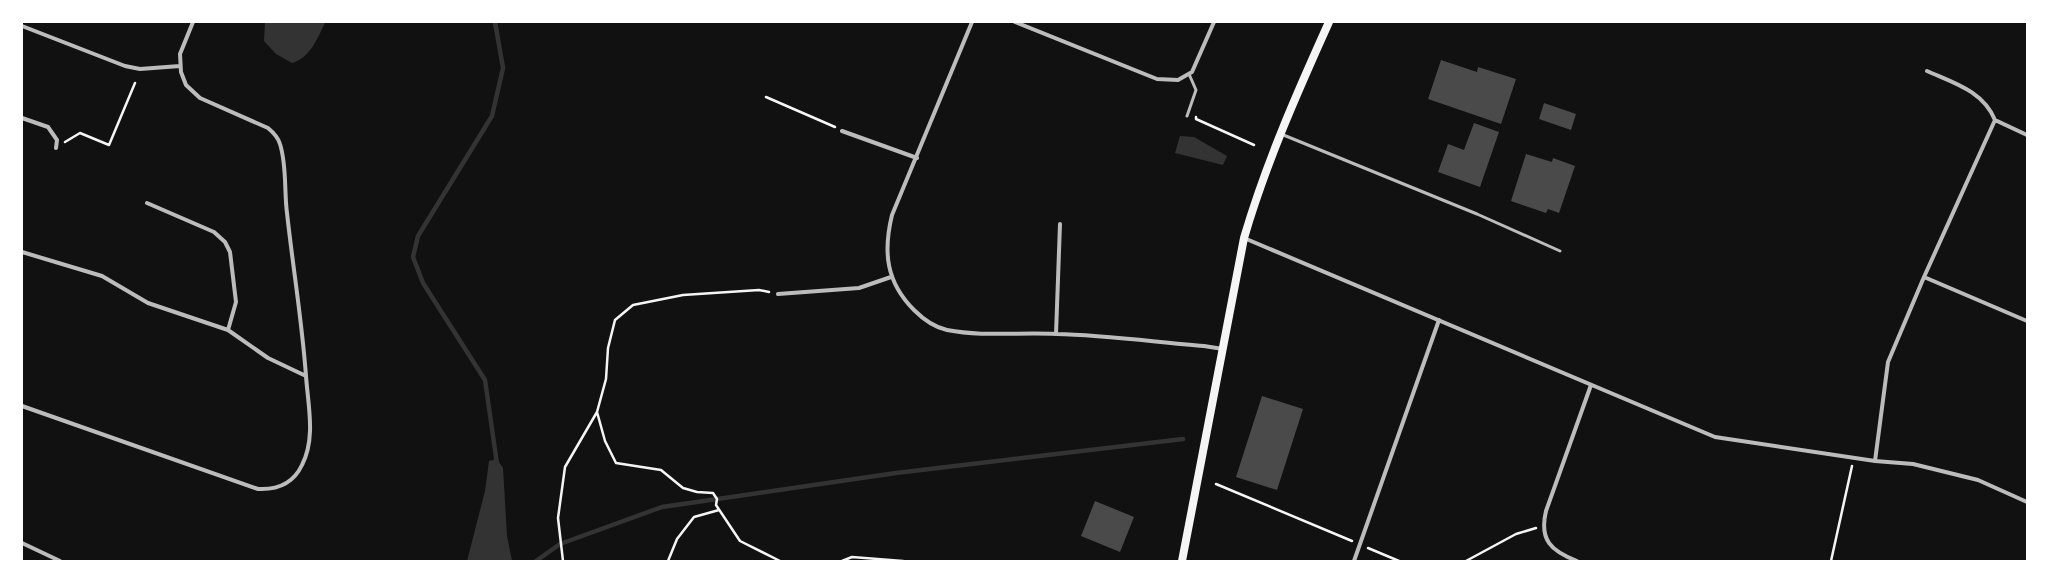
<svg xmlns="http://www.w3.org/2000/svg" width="2049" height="583" viewBox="0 0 2049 583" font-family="Ubuntu,sans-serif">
<rect width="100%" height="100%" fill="#111"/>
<path fill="#333" d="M265 22H325V23C317 39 310 58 292 63L276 54 264 41Z
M1180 136 1194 137 1227 156 1223 165 1175 153Z
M497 459 503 468 507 536 512 561H467L485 491 489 461Z"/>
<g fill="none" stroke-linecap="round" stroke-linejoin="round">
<path stroke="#333" stroke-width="4.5" d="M495 22 503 68 492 116 418 236 413 257 423 283 485 380 497 464
M536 561 560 544 662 507 896 473 1183 439"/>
</g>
<path fill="#4a4a4a" d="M1441 60 1477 72 1478 67 1516 79 1501 124 1428 99Z
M1544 103 1576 114 1571 130 1539 119Z
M1474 123 1499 132 1480 187 1438 172 1448 144 1464 150Z
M1526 154 1552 162 1553 158 1575 166 1559 213 1548 209 1546 213 1511 201Z
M1262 396 1303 409 1277 490 1236 477Z
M1095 501 1134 517 1120 552 1081 536Z"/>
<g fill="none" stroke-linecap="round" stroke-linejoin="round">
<path stroke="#f5f5f5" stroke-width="2.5" d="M766 97 835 127
M1196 117V119L1254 145
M65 142 80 133 109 145 135 83
M769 292 759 290 683 295 633 305 615 320 608 348 606 379 597 412 605 441 616 463 661 470 683 488 697 492 713 493 717 499 716 505 740 541 780 561
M1216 484 1352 541
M1368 548 1399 561
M563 561 558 518 565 467 597 412
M668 561 677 539 694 517 719 510
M842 561 852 557 903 561
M1466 561 1516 534 1536 528
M1831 561 1852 466"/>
<path stroke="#bcbcbc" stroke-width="3" d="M1187 116 1196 90 1189 74
M1281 134 1477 214 1560 251"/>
<path stroke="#bcbcbc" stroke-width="4" d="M972 22 892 215C883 252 886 282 914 310 923 319 933 327 947 330 983 337 1019 332 1056 334 1105 335 1155 342 1204 346L1223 349
M1015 22 1157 79 1178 80 1192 72 1214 22
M22 26 125 66 140 69 180 66
M1927 71C1954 83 1983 91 1995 120L2027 135
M22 118 48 127 57 140 56 148
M842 131 917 158
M147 203 214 232 225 242 230 252 236 302 228 330
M1244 238 1715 437 1875 461 1913 464 1978 480 2027 502
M22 252 102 276 148 303 228 330 268 358 306 376
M1924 277 2027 321
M778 294 859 288 891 277
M1056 334 1060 224
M22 406 258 489C277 490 293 484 302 465 316 438 308 405 306 376 302 321 293 268 287 213 284 191 287 166 280 144 278 137 274 133 268 128L200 98 186 85 181 72 180 54 193 22
M1875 461 1888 362 1924 277 1995 120
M22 543 60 561
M1354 561 1439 320
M1577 561C1551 551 1539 540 1546 511L1591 385"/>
<path stroke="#f5f5f5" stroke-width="8" d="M1182 561 1244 238C1266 163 1297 93 1329 22"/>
</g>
<rect width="2049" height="583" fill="none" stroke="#ffffff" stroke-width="46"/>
</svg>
